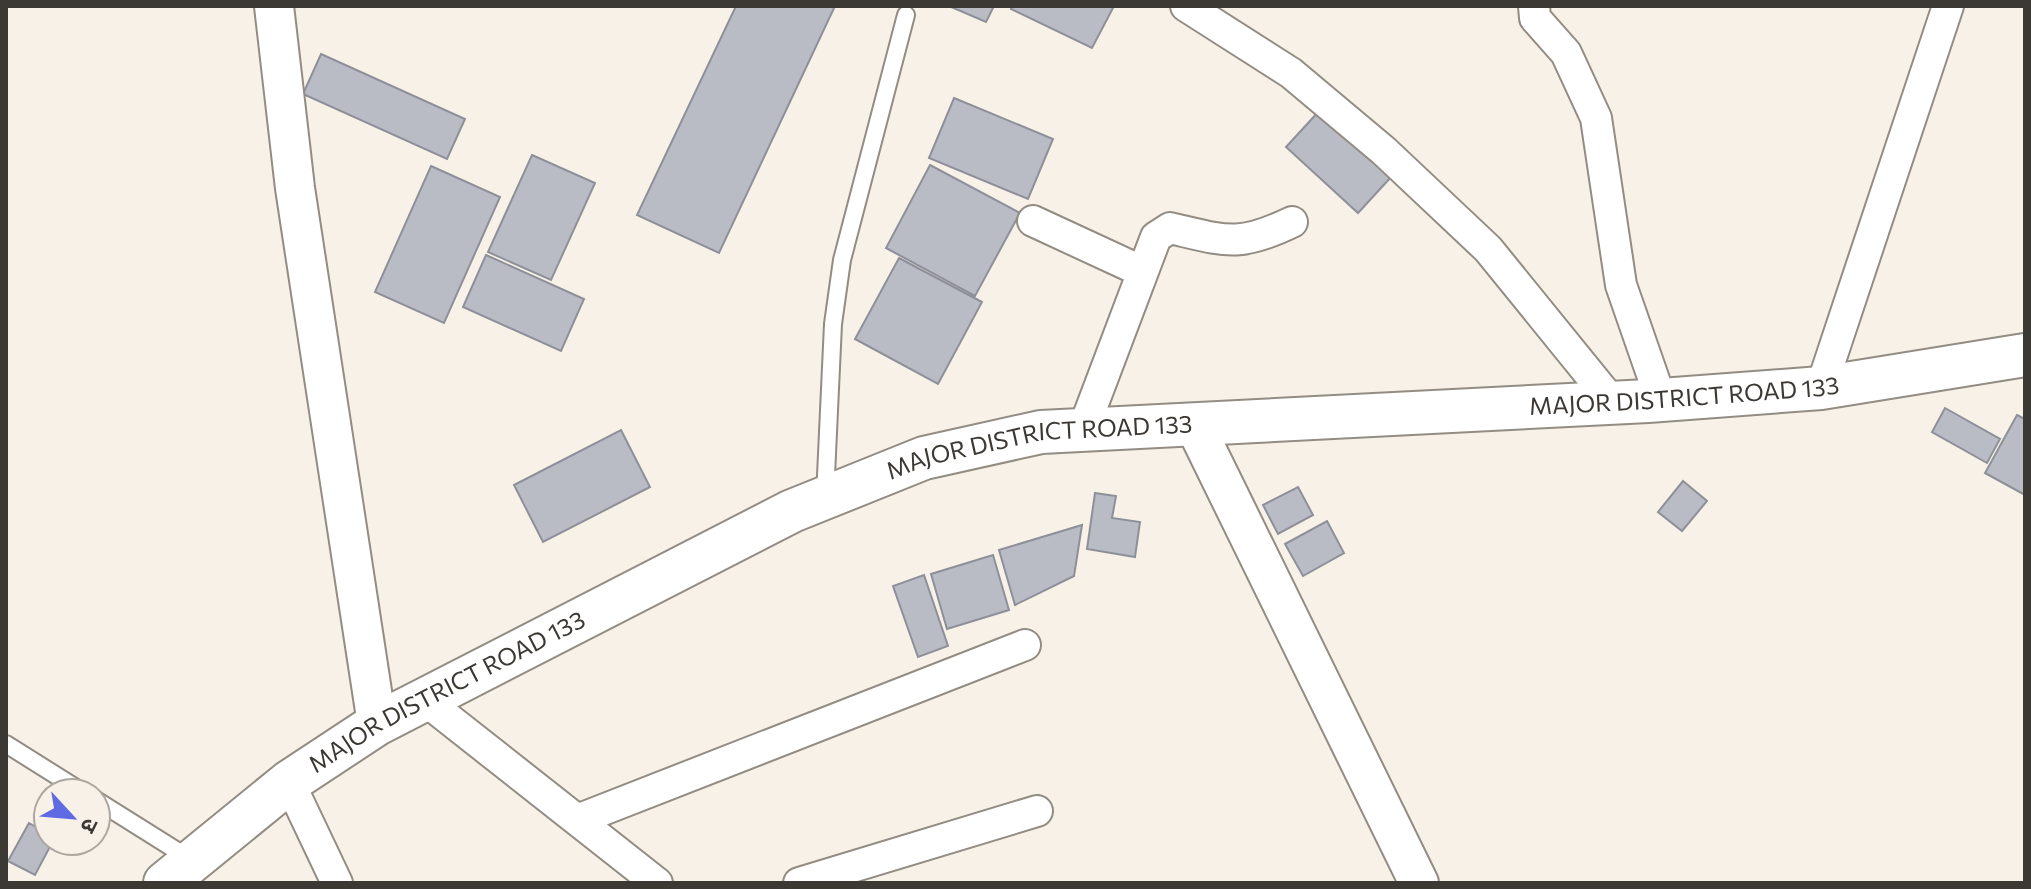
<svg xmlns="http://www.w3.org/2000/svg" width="2031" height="889" viewBox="0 0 2031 889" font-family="Commissioner,'Noto Sans Devanagari',sans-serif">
<rect width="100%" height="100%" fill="#f8f1e8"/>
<path fill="#b9bbc5" stroke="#8e9099" stroke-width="2" d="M736 6H835L719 253 637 215Z
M949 6H994L986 22Z
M1012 6H1114L1092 48 1011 9Z
M321 54 465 119 447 159 303 94Z
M954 98 1053 139 1028 199 929 158Z
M1320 110 1392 176 1358 213 1286 147Z
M532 155 595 183 551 280 488 252Z
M930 165 1020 213 975 296 886 248Z
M431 166 500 197 444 323 375 292Z
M486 255 584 299 561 351 463 307Z
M899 258 982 302 938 384 855 339Z
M1945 408 2000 439 1987 463 1932 432Z
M2017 415 2025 419V495L1985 473Z
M621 430 650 487 543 542 514 485Z
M1683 481 1707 501 1682 531 1658 512Z
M1298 487 1313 515 1278 534 1263 505Z
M1095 493 1116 496 1112 518 1140 522 1135 557 1087 549Z
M1327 521 1344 553 1303 576 1285 544Z
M1082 525 1074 576 1015 605 999 550Z
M993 555 1009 610 947 629 931 574Z
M924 575 948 646 918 657 893 586Z
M29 823 48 834V841H53L35 875 8 861Z"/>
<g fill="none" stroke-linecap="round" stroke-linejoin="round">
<defs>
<path id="service" d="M825 497 833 324 842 260 906 15
M6 744 84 793
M96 800 190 859"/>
<path id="minor" d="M1186 6 1291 73 1384 151 1488 249 1613 403
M1534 6 1535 18 1566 53 1596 118 1621 285 1661 400
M1033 221 1141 271
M1821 388 1948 6
M1083 430 1156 237 1170 228C1226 241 1238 248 1292 222
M426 701 657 883
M289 782 337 883
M577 820 1025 645
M799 883 1037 811"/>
<path id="tertiary" d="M274 6 295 188 377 724
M1194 424 1419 883"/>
<g id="secondary">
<path id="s1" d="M165 883 289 782 377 724 792 511 924 458 1041 432 1648 401 1821 388 2025 355"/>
</g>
</defs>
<use href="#service" stroke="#928c83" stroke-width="20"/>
<use href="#minor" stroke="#928c83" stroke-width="34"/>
<use href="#tertiary" stroke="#928c83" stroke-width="42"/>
<use href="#secondary" stroke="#928c83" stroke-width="46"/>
<use href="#service" stroke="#fff" stroke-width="16"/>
<use href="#minor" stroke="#fff" stroke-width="30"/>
<use href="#tertiary" stroke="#fff" stroke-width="38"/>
<use href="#secondary" stroke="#fff" stroke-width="42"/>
</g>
<g text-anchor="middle" stroke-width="6" stroke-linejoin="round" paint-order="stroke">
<g font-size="24" fill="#3c3935" stroke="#f8f1e8">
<text dy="8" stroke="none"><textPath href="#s1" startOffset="1638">MAJOR DISTRICT ROAD 133</textPath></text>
<text dy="8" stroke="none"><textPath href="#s1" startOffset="990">MAJOR DISTRICT ROAD 133</textPath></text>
<text dy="8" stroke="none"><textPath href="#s1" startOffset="342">MAJOR DISTRICT ROAD 133</textPath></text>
</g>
</g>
<rect width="2031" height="889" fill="none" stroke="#3c3935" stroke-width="16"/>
<g transform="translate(72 817) rotate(116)"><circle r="38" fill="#f8f1e8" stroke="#ada7a0" stroke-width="2"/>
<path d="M0-6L14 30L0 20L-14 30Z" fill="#606ae2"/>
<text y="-12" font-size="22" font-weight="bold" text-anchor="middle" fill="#3c3935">उ</text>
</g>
</svg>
